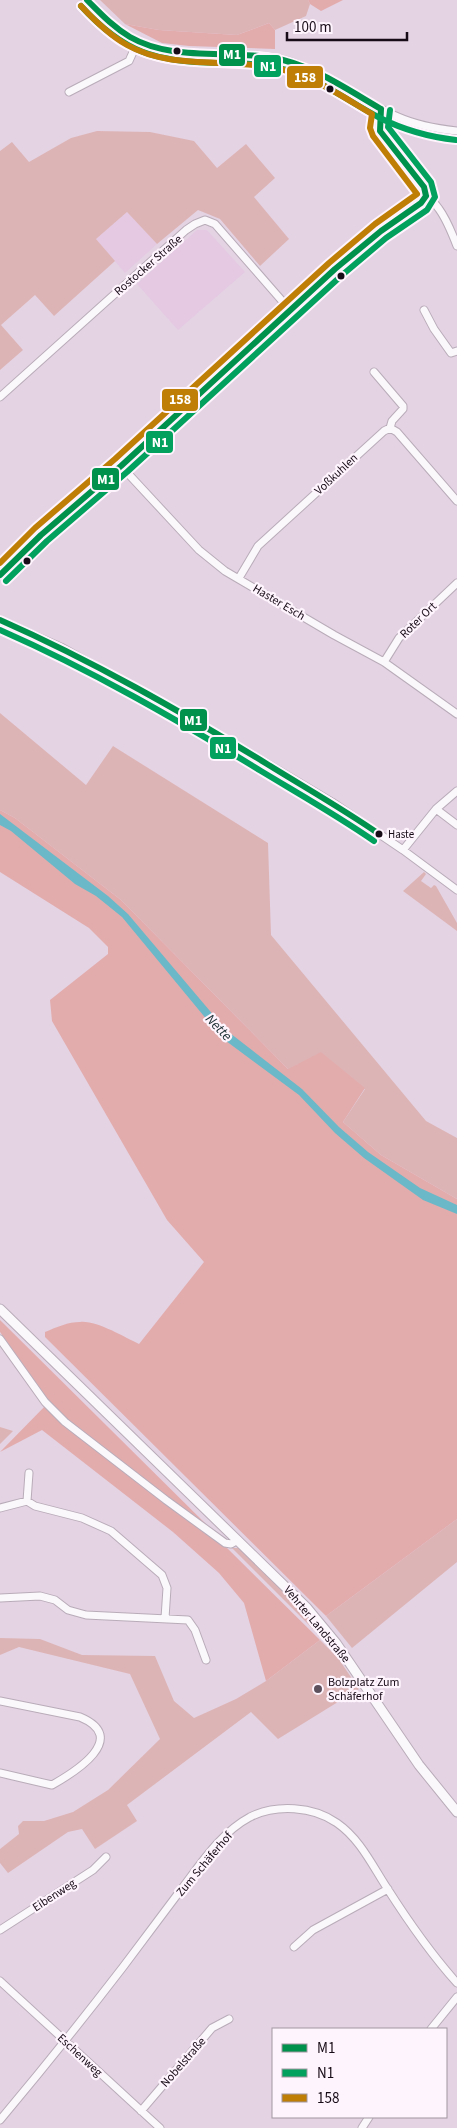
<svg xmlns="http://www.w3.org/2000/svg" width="457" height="2128" viewBox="0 0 457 2128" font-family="'Source Sans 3',sans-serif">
<rect width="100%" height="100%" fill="#e4d3e3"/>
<path fill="#e5c9e3" d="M127 212 157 244 125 273 96 239Z
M197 230H207L245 272 178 330 137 284Z"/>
<path fill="#ddb4b6" d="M100 0H308L310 4 306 16 275 30 269 23 237 35 159 30 125 24Z
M97 131 150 132 194 141 217 168 246 144 275 178 254 197 289 239 260 266 220 219 198 210 157 244 127 212 96 239 115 261 54 316 35 295 1 325 23 350 0 370V151L12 142 29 162 71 138Z
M0 713 86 785 113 746 268 843 271 935 426 1121 457 1138V1199L381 1155 343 1122 365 1089 288 1069 121 900 15 818 0 810Z
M424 872 426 874 421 881 431 888 434 885 436 886 457 923V931L403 891Z
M0 1427 13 1431 0 1444Z
M457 1519V1562L352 1648 326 1616Z
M232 1548H240L303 1611 329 1640 317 1633Z
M0 1638 40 1639 82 1655 155 1656 174 1701 194 1718 236 1699 266 1681 320 1640 338 1658 359 1689 278 1739 251 1712 127 1805 137 1821 95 1849 82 1829 68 1832 8 1873 0 1863V1849L19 1834 18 1826 23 1821H44L73 1812 108 1790 160 1739 130 1674 19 1647 0 1655Z"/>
<path fill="#e2acad" d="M308 0H343L321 11 310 4Z
M269 23 275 30V49L189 46 162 43 125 24 159 30 237 35Z
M0 810 15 818 121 900 288 1069 321 1052 365 1088 343 1122 381 1155 457 1199V1519L326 1616 45 1337V1332C57 1327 68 1322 80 1322 96 1320 124 1337 139 1344L204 1262 167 1220 52 1021 50 1000 108 954V947L89 928 0 872Z
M0 1320 214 1532 223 1544 320 1640 266 1681 244 1603 219 1573 173 1532 42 1430 0 1452 49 1402 0 1332Z"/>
<path fill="#6bb8c8" d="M0 814 108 896 128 914 226 1030 302 1089 339 1127 368 1152 420 1188 457 1205V1214L423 1200 364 1158 335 1133 299 1095 222 1038 122 917 96 896 75 884 11 831 0 825Z"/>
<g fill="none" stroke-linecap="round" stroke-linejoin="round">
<defs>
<path id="minor" d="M87 0C103 18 121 35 144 44 192 63 248 45 297 64 333 77 363 102 398 117 416 125 438 129 457 131
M69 92 129 61 138 41
M381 109 379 127 380 131 424 187C426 197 433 200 439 209 447 220 452 233 457 246
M424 310 434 329 451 353 457 351
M0 397 186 230 195 224 205 220 215 224 290 310
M390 428 397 432 457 501
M121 466 199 550 225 571 334 635 384 662 457 714
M0 575 41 535 121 466 335 269 381 231 421 203 426 196
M239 578 258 546 384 431 390 428 392 421 403 409V406L374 372
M0 620 61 647 226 739 332 802 403 850 457 890
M384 662 399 638 457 583
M436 809 457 825
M403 850 436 809 457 791
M0 1339 45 1402 65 1422 166 1500 225 1543 231 1544 238 1540
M27 1501 29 1473
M0 1508 27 1501 35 1506 82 1518 111 1531 162 1575 167 1588 165 1618
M0 1598 40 1596 55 1600 68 1610 86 1615 188 1620 195 1630 206 1660
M0 1701 80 1717C130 1738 75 1772 52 1785L0 1773
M0 1930 93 1870 106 1857
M294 1947 313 1930 388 1889
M0 1981 160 2128
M431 2029 457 1997
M141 2111 212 2028 229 2019
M0 2120C42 2070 83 2019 123 1967 142 1942 161 1916 180 1891 200 1865 220 1833 250 1817 276 1804 313 1806 337 1823 360 1839 372 1865 387 1888 408 1921 431 1954 457 1983
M362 2128 369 2117"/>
<path id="secondary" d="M0 1309 307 1608 336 1643 419 1765 457 1812"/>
</defs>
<use href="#minor" stroke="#b9acb9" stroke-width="9"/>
<use href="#secondary" stroke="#b9acb9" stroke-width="11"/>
<use href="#minor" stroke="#fbf8fb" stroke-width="7"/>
<use href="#secondary" stroke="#fbf8fb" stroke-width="9"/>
<defs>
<path id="bus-1" d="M87 0C101 14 113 27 130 37 175 63 234 48 283 60 318 69 350 91 381 109
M381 109 380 131 424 187 426 196
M0 575 41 535 121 466 335 269 381 231 421 203 426 196
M0 620C93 661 180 711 267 764 304 787 343 809 379 834"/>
<path id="bus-2" d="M81 6C124 53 156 62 218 63 244 63 269 64 293 72 324 82 351 103 380 118 404 130 429 137 456 140
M6 581 47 541 127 472 341 276 386 238 427 210 435 197 431 182 388 127 390 110
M0 630C91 670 176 719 261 771 299 794 338 816 374 841"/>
<path id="bus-3" d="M0 563 35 528 115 459 329 263 375 224 417 194 373 136 370 128 372 114C343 97 313 76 280 69 230 57 173 71 127 45 109 35 95 21 81 6"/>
</defs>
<use href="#bus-1" stroke="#fef4fd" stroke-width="10"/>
<use href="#bus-2" stroke="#fef4fd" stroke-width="10"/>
<use href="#bus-3" stroke="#fef4fd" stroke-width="10"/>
<use href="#bus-1" stroke="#00924d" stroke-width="6"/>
<use href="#bus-2" stroke="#03a15e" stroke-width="6"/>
<use href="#bus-3" stroke="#bf7f06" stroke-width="6"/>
</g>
<g fill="#160b16" stroke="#fef4fd" stroke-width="2">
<circle cx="177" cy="51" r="4.5"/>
<circle cx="330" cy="89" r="4.5"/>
<circle cx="341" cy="276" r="4.5"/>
<circle cx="27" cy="561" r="4.5"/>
<circle cx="379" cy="834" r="4.5"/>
</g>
<circle fill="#5e515e" stroke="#fef4fd" stroke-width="2" cx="318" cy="1689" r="5"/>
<g text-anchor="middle" stroke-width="4.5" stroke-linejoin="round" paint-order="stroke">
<g font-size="11" fill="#160b16" stroke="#fef4fd" text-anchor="start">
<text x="388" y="838">Haste</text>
</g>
<g font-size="12" fill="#160b16" stroke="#fef4fd">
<text transform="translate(148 265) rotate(-41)" y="4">Rostocker Straße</text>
<text transform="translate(336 474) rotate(-43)" y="4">Voßkuhlen</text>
<text transform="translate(279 602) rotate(31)" y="4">Haster Esch</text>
<text transform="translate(418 620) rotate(-44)" y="4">Roter Ort</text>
<text transform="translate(317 1624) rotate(50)" y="4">Vehrter Landstraße</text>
<text transform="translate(204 1864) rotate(-50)" y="4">Zum Schäferhof</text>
<text transform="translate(54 1895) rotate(-33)" y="4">Eibenweg</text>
<text transform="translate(80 2055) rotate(43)" y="4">Eschenweg</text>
<text transform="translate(183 2062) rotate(-49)" y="4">Nobelstraße</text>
</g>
<g font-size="12" fill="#160b16" stroke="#fef4fd" text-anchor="start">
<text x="328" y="1686">Bolzplatz Zum<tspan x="328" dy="14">Schäferhof</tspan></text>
</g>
<g font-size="14" font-style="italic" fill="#1a2e31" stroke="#fef4fd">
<text transform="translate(219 1027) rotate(46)" y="5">Nette</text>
</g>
</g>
<g stroke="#fef4fd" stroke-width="2">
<rect x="218" y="43" width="28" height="24" rx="5" fill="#00924d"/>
<rect x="253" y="54" width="29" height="24" rx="5" fill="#03a15e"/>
<rect x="286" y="65" width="38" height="24" rx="5" fill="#bf7f06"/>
<rect x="161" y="388" width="38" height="24" rx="5" fill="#bf7f06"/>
<rect x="145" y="430" width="29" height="24" rx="5" fill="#03a15e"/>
<rect x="91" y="467" width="29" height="24" rx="5" fill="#00924d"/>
<rect x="179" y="708" width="29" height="24" rx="5" fill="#00924d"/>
<rect x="209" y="736" width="28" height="24" rx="5" fill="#03a15e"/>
</g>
<g font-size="14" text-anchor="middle" font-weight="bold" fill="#fff">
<text x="232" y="59">M1</text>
<text x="268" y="71">N1</text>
<text x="305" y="82">158</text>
<text x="180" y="404">158</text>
<text x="160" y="447">N1</text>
<text x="106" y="484">M1</text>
<text x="193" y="725">M1</text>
<text x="223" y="753">N1</text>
</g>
<rect x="272" y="2028" width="175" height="90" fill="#fef4fd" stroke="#a197a1"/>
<rect x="282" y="2044" width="25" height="8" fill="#00924d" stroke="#a197a1"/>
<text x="317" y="2053" font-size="15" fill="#160b16">M1</text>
<rect x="282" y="2069" width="25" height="8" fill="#03a15e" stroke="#a197a1"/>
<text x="317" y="2078" font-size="15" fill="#160b16">N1</text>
<rect x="282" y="2094" width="25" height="8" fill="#bf7f06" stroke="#a197a1"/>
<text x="317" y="2103" font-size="15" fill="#160b16">158</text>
<path d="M287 32v8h120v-8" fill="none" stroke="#160b16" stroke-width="2.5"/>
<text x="294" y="32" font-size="15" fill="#160b16" stroke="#fef4fd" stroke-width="4" paint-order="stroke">100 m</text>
</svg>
